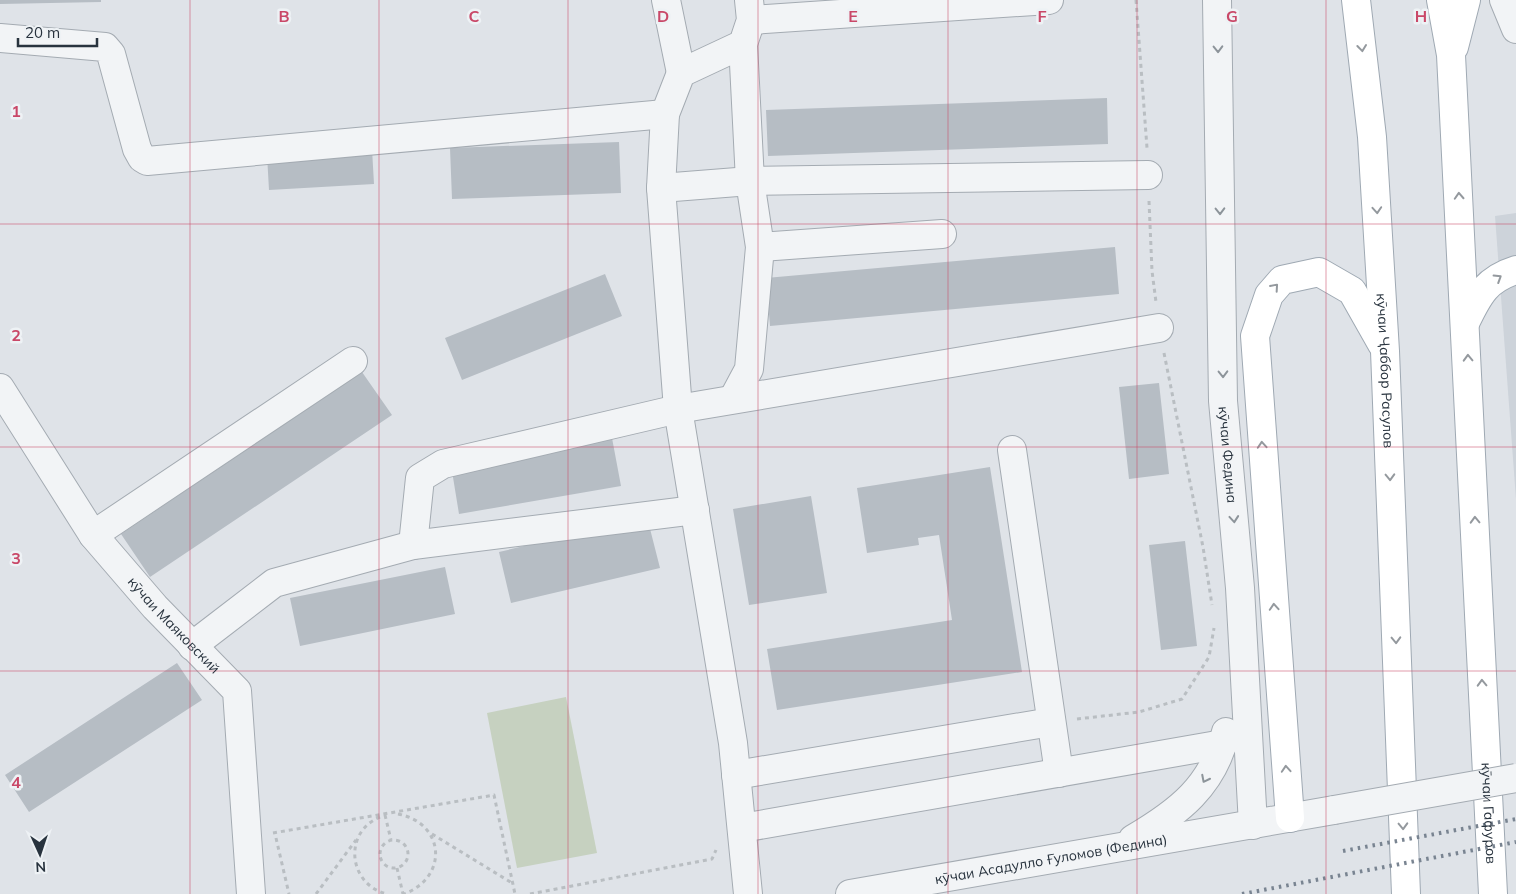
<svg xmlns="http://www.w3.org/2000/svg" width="1516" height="894" viewBox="0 0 1516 894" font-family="Mulish,sans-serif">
<rect width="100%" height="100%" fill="#dfe3e8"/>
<path fill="#cdd3da" d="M1516 213V499L1495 216Z"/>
<path fill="#c6d1c0" d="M566 697 597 853 517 868 487 713Z"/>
<path fill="#b6bdc4" d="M0 0H101V2L0 4Z
M1107 98 1108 144 768 156 766 110Z
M619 142 621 193 452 199 450 148Z
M372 149 374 184 269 190 267 155Z
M1115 247 1119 294 770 326 766 278Z
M605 274 622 316 462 380 445 338Z
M362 372 392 415 150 577 121 534Z
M1159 383 1169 474 1129 479 1119 387Z
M612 438 621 486 459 514 451 465Z
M990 467 1022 672 777 710 767 649 952 620 939 535 918 538 919 545 867 553 857 488Z
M811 496 827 593 749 605 733 509Z
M647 517 660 568 511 603 499 552Z
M1185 541 1197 646 1161 650 1149 545Z
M445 567 455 614 300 646 290 598Z
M177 663 202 700 29 812 5 775Z"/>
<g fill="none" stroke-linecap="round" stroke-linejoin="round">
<defs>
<g id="minor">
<path d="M666 0 681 73"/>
<path id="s1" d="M1217 0 1223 401 1240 588 1253 825"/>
<path d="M1504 0 1516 29"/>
<path d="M751 20 1049 0"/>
<path d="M0 38 105 47 111 54 137 149 142 158 147 161 665 114"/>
<path d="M661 188 750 181 1148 175"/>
<path d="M760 247 942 234"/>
<path id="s2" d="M0 388 93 535 155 607 237 691 251 894"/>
<path d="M733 399 749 369 760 247 750 181 743 44"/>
<path d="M1012 450 1059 773"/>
<path d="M93 535 353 361"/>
<path d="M413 545 420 478 443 464 678 409 1159 328"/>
<path d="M192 646 274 583 413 545 695 510"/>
<path d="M736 775 1051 722"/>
<path d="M742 828 1223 744"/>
<path d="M1133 839C1179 812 1213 786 1226 732"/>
<path d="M748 894 733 743 678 409 661 188 665 114 681 73 743 44 751 20 749 0"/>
<path id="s3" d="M850 894 1334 810"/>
</g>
<g id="major">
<path id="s4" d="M1356 0 1372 137 1385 351 1406 894"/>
<path id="s5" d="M1441 0 1451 55 1493 894"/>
<path d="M1454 47 1466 0"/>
<path d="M1466 321C1479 294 1487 279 1516 270"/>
<path d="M1290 818 1255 336 1269 295 1282 280 1319 272 1352 291 1382 344"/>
</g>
</defs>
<use href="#minor" stroke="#a4abb2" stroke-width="30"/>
<use href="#major" stroke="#9fa9b3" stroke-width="30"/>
<path stroke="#b9bec2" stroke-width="3" stroke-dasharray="4 4" stroke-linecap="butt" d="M1136 0 1147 148
M1149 201 1152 271 1156 302
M1164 353 1203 547 1212 605
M1077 719 1139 712 1182 699 1209 657 1214 628
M398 814C445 823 449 877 404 894
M385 815 391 840
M380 817C342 833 349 885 387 894
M273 833 494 795 515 894
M432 834 512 883
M276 838 289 894
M380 854a14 14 0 1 1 28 0a14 14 0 1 1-28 0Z
M397 868 403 894
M316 894 356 840
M530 894 712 859 716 850"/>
<use href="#minor" stroke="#f2f4f6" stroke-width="28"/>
<use href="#major" stroke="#fff" stroke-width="28"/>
<path stroke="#798491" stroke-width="4" stroke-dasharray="2.5 5" stroke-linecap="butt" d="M1343 851 1516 819
M1242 894 1516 842"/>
<defs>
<path id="minor-bridge" d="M1334 810 1516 778"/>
</defs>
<use href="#minor-bridge" stroke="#a4abb2" stroke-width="30" stroke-linecap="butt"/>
<use href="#minor-bridge" stroke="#f2f4f6" stroke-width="28"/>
</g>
<defs><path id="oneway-chevron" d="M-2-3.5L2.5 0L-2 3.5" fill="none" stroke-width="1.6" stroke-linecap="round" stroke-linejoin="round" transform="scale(1.25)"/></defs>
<g stroke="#94999e">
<use href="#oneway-chevron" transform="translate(1362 48) rotate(83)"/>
<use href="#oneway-chevron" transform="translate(1459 196) rotate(-93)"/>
<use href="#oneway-chevron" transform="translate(1377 210) rotate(86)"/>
<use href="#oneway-chevron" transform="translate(1498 278) rotate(-32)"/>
<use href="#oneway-chevron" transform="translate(1275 287) rotate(-49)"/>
<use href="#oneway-chevron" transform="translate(1468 358) rotate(-92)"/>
<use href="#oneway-chevron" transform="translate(1262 445) rotate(-94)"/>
<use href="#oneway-chevron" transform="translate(1390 477) rotate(88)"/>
<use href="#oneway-chevron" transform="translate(1475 520) rotate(-92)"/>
<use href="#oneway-chevron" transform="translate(1274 607) rotate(-94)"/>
<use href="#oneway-chevron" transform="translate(1396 640) rotate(88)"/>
<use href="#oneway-chevron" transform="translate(1482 683) rotate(-92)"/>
<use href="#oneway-chevron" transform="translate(1286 769) rotate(-94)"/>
<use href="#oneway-chevron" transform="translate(1403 826) rotate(88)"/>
</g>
<g stroke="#8d949a">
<use href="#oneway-chevron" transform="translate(1218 49) rotate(89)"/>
<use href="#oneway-chevron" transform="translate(1220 211) rotate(89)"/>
<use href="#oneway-chevron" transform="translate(1223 374) rotate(89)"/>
<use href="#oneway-chevron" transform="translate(1234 519) rotate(85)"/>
<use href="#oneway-chevron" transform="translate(1205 779) rotate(117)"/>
</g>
<path fill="none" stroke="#c94868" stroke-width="1" stroke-opacity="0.55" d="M190 0V894M379 0V894M568 0V894M758 0V894M948 0V894M1137 0V894M1326 0V894M0 224H1516M0 447H1516M0 671H1516"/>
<g text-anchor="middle" stroke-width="5" stroke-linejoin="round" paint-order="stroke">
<g font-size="14" fill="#28333e" stroke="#eef2f5">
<text dy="5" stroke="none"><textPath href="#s4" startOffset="372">кӯчаи Ҷаббор Расулов</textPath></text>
<text dy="5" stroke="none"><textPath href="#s1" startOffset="455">кӯчаи Федина</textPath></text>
<text dy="5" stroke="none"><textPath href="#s2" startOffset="295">кӯчаи Маяковский</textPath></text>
<text dy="5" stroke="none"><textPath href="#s5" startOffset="815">кӯчаи Гафуров</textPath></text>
<text dy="5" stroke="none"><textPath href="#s3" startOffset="204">кӯчаи Асадулло Ғуломов (Федина)</textPath></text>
</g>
</g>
<g font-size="16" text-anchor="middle" font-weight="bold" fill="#c94868" stroke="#eef2f5" stroke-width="5" stroke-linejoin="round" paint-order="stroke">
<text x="284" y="22">B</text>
<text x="474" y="22">C</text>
<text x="663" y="22">D</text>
<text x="853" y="22">E</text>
<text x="1042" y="22">F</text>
<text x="1232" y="22">G</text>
<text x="1421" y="22">H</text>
<text x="16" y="117">1</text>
<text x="16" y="341">2</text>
<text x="16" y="564">3</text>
<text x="16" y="788">4</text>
</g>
<g transform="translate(40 854) rotate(177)" stroke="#eef2f5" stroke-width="4" paint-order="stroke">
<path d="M0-4L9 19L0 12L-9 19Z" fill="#28333e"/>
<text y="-8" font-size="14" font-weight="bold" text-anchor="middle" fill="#28333e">N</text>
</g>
<path d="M18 38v8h79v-8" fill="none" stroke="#28333e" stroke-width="2.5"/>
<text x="25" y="38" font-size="15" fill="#28333e" stroke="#eef2f5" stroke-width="4" paint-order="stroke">20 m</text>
</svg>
